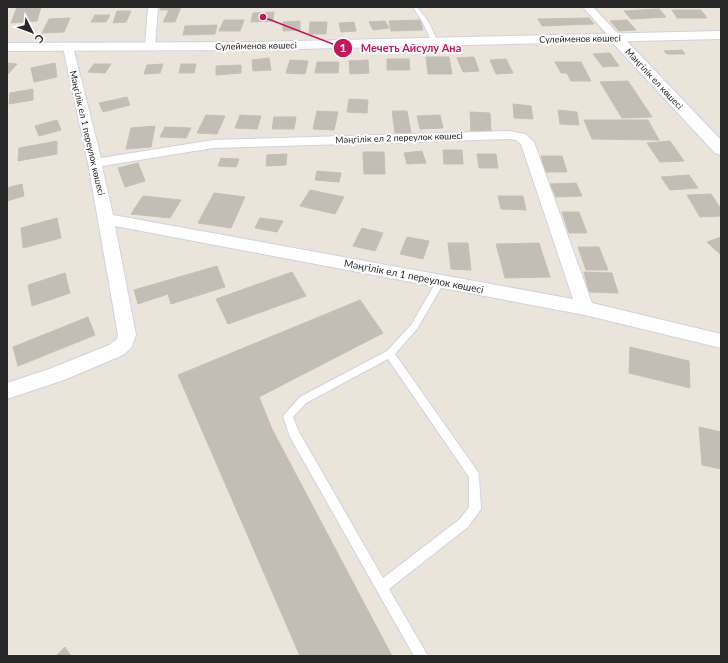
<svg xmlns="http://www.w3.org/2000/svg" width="728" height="663" viewBox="0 0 728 663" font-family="Lato,sans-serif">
<rect width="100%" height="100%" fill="#eae4da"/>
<path fill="#c2beb6" stroke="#c5c0b4" d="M17 7H41L37 21 11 23Z
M161 7H181L175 22H163L169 10H160Z
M659 9 666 17 631 19 624 11Z
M672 10H701L707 18H677Z
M117 11H131L126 22 113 23Z
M274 12 273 21 251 22 253 13Z
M95 15H110L106 22H91Z
M70 18 64 32 42 33 49 19Z
M589 18 594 24 542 26 538 19Z
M224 20H244L240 31H219Z
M420 20 423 30 391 31 389 21Z
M627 20 636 30 619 31 610 21Z
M300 21V30L283 31V22Z
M385 21 389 28 373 30 369 22Z
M310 22H327L326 34H309Z
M354 22 356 31 341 32 339 23Z
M217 25 215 34 183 35 185 26Z
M682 50 685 54H667L664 51Z
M610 53 619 66 603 67 593 54Z
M426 57H449L452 74H428Z
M474 57 479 71 463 72 457 58Z
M269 58 271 70 253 71 252 60Z
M387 59H409L410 70H387Z
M506 59 513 73 496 74 490 60Z
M290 60 308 61 305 74 286 73Z
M368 60 369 73 350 74 349 61Z
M317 62H339L338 73H315Z
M555 62H581L591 81H571L567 73H561Z
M7 63 17 64 8 74H7Z
M55 63 57 77 34 82 31 68Z
M94 64H111L105 73 88 72Z
M163 64 160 73 144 74 147 65Z
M181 64H196L194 73H179Z
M241 65V73L216 75V66Z
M628 81 652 117 622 118 600 82Z
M33 89V100L9 104 10 93Z
M127 97 130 105 103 112 99 103Z
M349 99 368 100 367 113 347 112Z
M513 104 531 106 533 119 514 118Z
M558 110 577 112 579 125 560 124Z
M317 111 338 112 334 130 313 129Z
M392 111H407L411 133H395Z
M470 112 490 113 491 132 471 131Z
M206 115 225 116 217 134 197 133Z
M240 115 261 116 257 129 235 128Z
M440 115 443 128 420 129 417 116Z
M274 117H296L294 129H272Z
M57 120 61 130 39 136 35 126Z
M584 120H648L659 140 592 139Z
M155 126 151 147 126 149 131 128Z
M165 127 191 128 186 138 160 137Z
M57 141V154L18 161 19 148Z
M670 141 684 161 660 162 647 143Z
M443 150H462L463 164H444Z
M422 151 426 163 407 164 404 153Z
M363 152H384L385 174H364Z
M287 154 286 165 266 166 267 155Z
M477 154H496L498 168H479Z
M541 156H562L567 172H545Z
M221 158 239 159 236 167 218 166Z
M138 163 145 181 125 187 118 168Z
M317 171 341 173 339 182 315 180Z
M689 175 698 188 670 190 661 177Z
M576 183 582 196 556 197 550 184Z
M22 184 24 196 7 201V188Z
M310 190 344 197 335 214 300 206Z
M214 193 245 197 231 228 198 223Z
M711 194 721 209V216L700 217 687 195Z
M143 196 181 200 170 218 131 214Z
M498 196H523L526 210 501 209Z
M562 212H579L587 233H569Z
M57 218 61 238 23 248 21 228Z
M260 218 283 221 277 232 255 228Z
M362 228 383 233 375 251 353 246Z
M407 237 429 241 423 259 400 254Z
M721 237V255L707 242Z
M448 243H468L471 270 451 269Z
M539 243 550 277 505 278 496 244Z
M578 247H599L608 270H586Z
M217 266 225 287 171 304 168 294 138 304 134 290Z
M292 272 306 296 228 324 216 299Z
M584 272 612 273 618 293 589 292Z
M65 273 70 293 32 306 28 285Z
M360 300 383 333 259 397 272 429 291 465 392 656H300L178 375Z
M88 317 95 335 18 366 13 347Z
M630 347 689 361 690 388 629 373Z
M699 427 721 432V469L702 465Z
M65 647 71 656H56Z"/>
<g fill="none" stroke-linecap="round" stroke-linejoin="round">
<defs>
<path id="service" d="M413 7H417L428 21 438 42 437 43 432 42 422 21Z
M441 278 445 281 417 329 395 354 478 472 479 476 481 509 468 527 389 589 428 656H414L290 437 283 416 300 397 387 351 411 325 438 279ZM388 359 469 477V507L460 519 383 578 299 432 293 417 306 403Z"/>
<path id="minor" d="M148 7H158L155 46 150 49 145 46Z
M583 7H593L620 36 621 38 620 40H612Z
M68 44 73 47 101 158 213 140 509 131 525 134 534 142 592 303 721 334V348L585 315 115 226 136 335 131 348 123 355 64 380 7 399V383L52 368 109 345 117 339 118 335 88 163 63 47ZM509 139 516 140 521 144 573 299 113 215 102 166 213 148Z"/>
<path id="tertiary" d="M616 34 621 35 721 140V155L715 153 611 41 610 38 611 35Z"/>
<path id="secondary" d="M721 31V39L252 50 7 51V43L252 42Z"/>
</defs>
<use href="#service" stroke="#cfd2e1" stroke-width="2"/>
<use href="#minor" stroke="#cfd2e1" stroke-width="2"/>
<use href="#tertiary" stroke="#cfd2e1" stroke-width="2"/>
<use href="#secondary" stroke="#cfd2e1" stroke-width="2"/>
<use href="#service" fill="#fff" fill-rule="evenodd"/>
<use href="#minor" fill="#fff" fill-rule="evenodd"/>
<use href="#tertiary" fill="#fff" fill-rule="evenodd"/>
<use href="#secondary" fill="#fff" fill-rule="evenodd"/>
</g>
<g text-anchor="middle" stroke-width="4" stroke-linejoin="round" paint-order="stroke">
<g font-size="9" fill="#282828" stroke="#fff">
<text transform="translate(580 39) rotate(-1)" y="3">Сүлейменов көшесі</text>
<text transform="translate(256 46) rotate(-1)" y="3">Сүлейменов көшесі</text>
<text transform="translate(654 79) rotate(47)" y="3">Мәңгілік ел көшесі</text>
<text transform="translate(87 133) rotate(77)" y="3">Мәңгілік ел 1 переулок көшесі</text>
<text transform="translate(399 138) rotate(-2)" y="3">Мәңгілік ел 2 переулок көшесі</text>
</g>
<g font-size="10" fill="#282828" stroke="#fff">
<text transform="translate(414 276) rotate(11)" y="4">Мәңгілік ел 1 переулок көшесі</text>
</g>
</g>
<path fill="none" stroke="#c2185b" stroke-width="1.5" d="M263 17L343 48"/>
<g fill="#c2185b" stroke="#fff" stroke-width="1.5">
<circle cx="263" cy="17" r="4"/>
<circle cx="343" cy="48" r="10"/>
</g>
<g font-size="12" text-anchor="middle" font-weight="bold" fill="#fff">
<text x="343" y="52">1</text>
</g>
<g font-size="11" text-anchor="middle" font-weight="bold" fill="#c2185b" stroke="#fff" stroke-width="4" stroke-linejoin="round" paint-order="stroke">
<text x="411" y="52">Мечеть Айсулу Ана</text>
</g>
<rect width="728" height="663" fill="none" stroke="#282828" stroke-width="16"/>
<g transform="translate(32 32) rotate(132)" stroke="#ffffff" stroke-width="3" paint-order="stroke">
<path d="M0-3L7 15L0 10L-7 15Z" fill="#282828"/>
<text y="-6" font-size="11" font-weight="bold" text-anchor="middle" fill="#282828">С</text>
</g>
</svg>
